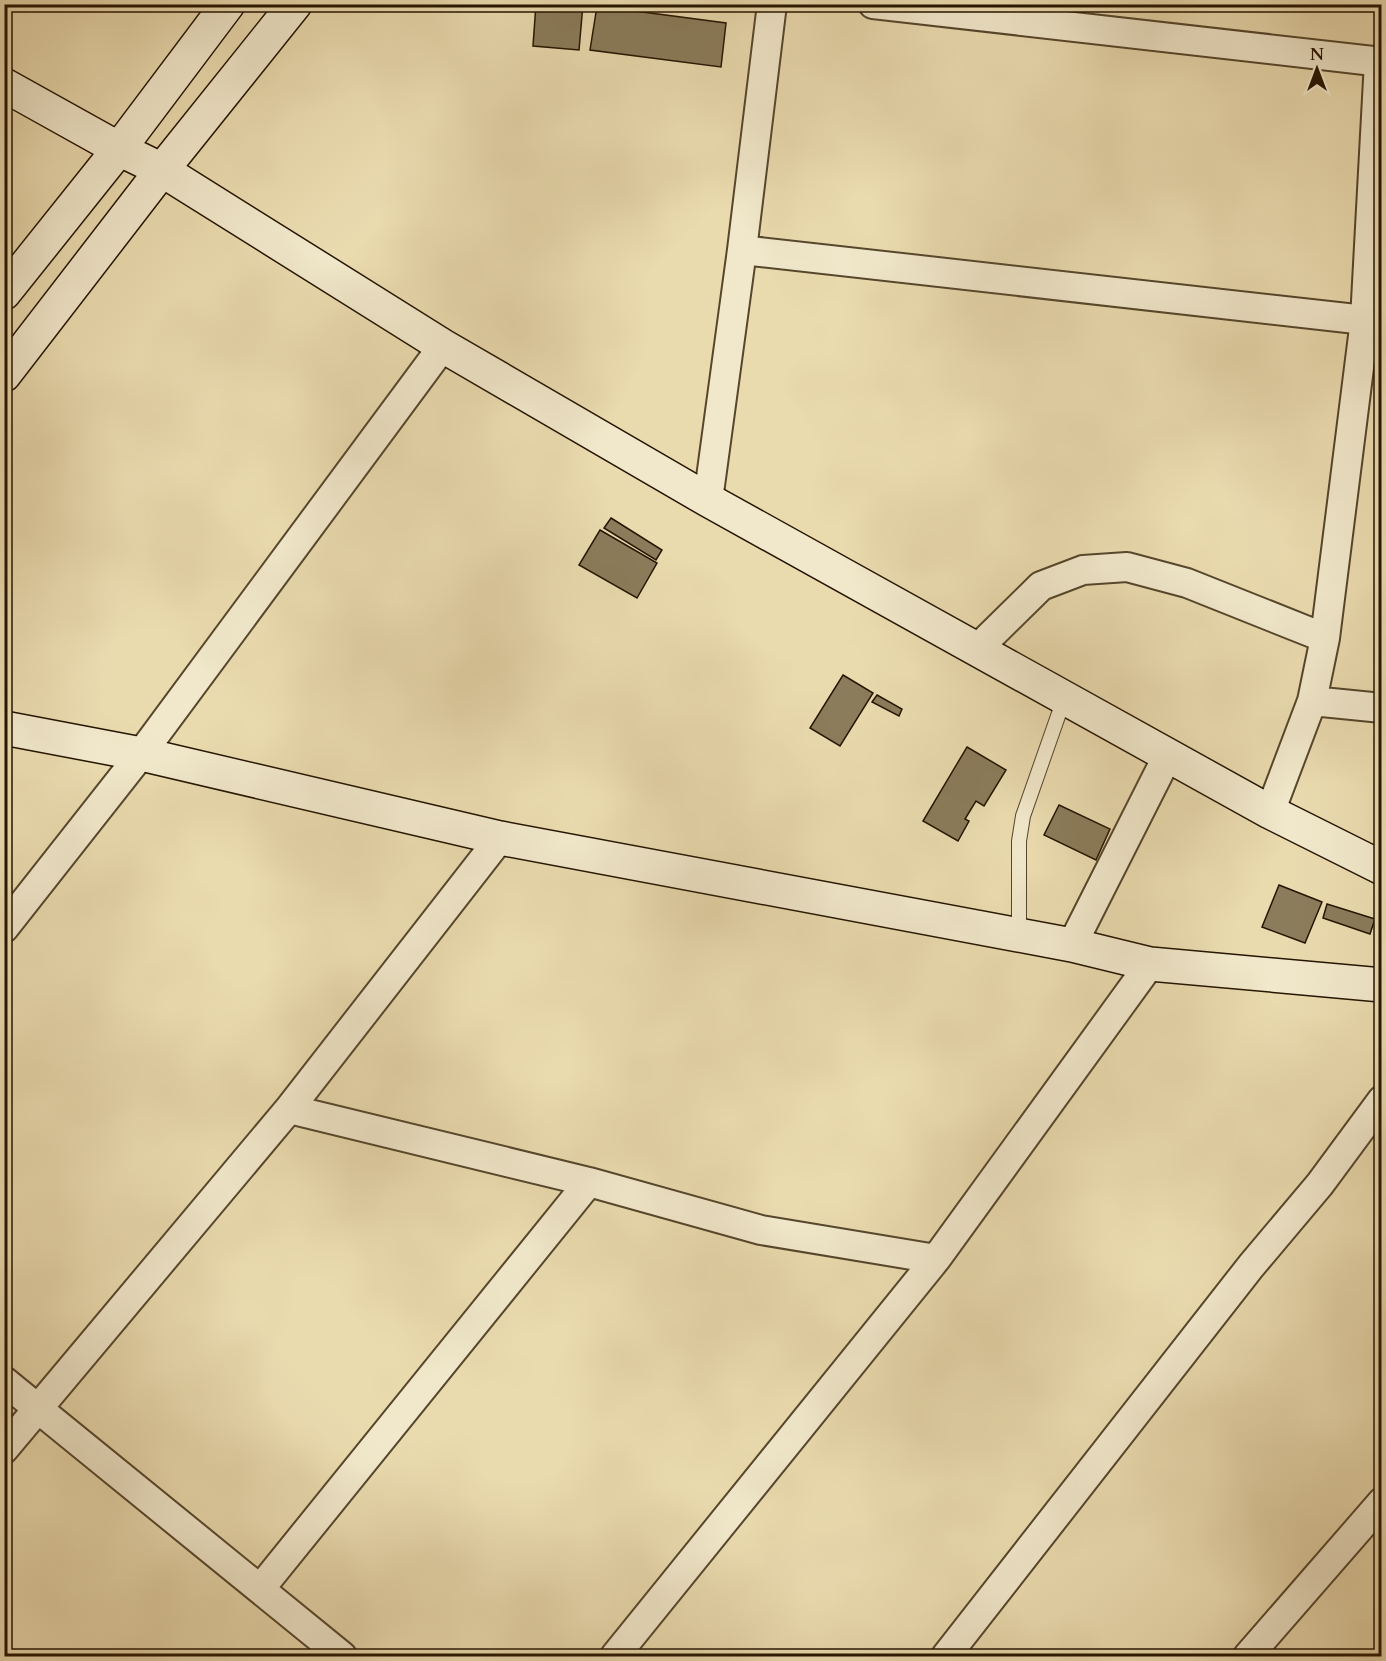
<svg xmlns="http://www.w3.org/2000/svg" width="1386" height="1661" viewBox="0 0 1386 1661" font-family="Cardo,serif">
<rect width="100%" height="100%" fill="#eadbaf"/>
<filter id="stains"><feTurbulence type="fractalNoise" baseFrequency=".00333" numOctaves="4"/><feColorMatrix values="0 0 0 0 .2 0 0 0 0 .09 0 0 0 0 .02 0 0 0 .5 -.17"/></filter>
<radialGradient id="worn" r=".72"><stop offset=".6" stop-color="#630" stop-opacity="0"/><stop offset="1" stop-color="#630" stop-opacity=".3"/></radialGradient>
<path fill="#8b7c5b" stroke="#251501" stroke-width="1.5" d="M536 4H583L579 50 533 46Z
M597 6 726 23 721 67 590 50Z
M611 518 662 550 656 560 604 528Z
M600 530 657 563 637 598 579 565Z
M843 675 873 693 840 746 810 728Z
M877 695 902 709 899 716 872 702Z
M967 747 1006 770 984 806 976 801 965 819 969 821 958 841 923 821Z
M1059 805 1110 829 1096 860 1044 835Z
M1279 885 1322 902 1305 943 1262 927Z
M1327 904 1375 919 1370 934 1323 918Z
M1375 921H1382V939H1376Z"/>
<g fill="none" stroke-linecap="round" stroke-linejoin="round">
<defs>
<path id="lane" d="M1019 935V841L1023 816 1064 699"/>
<path id="street" d="M873 4 1382 62
M742 250 1365 320
M708 500 742 250 772 4
M977 649 1041 586 1083 570 1127 567 1187 583 1325 638
M1312 701 1382 708
M1270 812 1312 701 1325 638 1365 320 1379 61
M4 928 141 754 443 346
M1072 945 1168 755
M289 1109 589 1182 761 1230 936 1259
M4 1381 342 1656
M4 1449 289 1109 500 838
M260 1589 589 1182
M615 1656 936 1259 1150 964
M946 1656 1251 1266 1320 1184 1382 1100
M1248 1656 1382 1502"/>
<path id="secondary" d="M4 85 119 149 162 170 443 346 708 500 1270 812 1382 868
M4 293 119 149 228 4
M4 375 162 170 295 4
M4 728 141 754 500 838 1072 945 1150 964 1382 985"/>
</defs>
<use href="#lane" stroke="#56462c" stroke-width="16"/>
<use href="#street" stroke="#56462c" stroke-width="32"/>
<use href="#secondary" stroke="#251501" stroke-width="36"/>
<use href="#lane" stroke="#f1e8cb" stroke-width="14"/>
<use href="#street" stroke="#f1e8cb" stroke-width="28"/>
<use href="#secondary" stroke="#f1e8cb" stroke-width="33"/>
</g>
<rect width="1386" height="1661" fill="none" stroke="#eadbaf" stroke-width="24"/>
<rect x="6" y="6" width="1374" height="1649" fill="none" stroke="#251501" stroke-width="3"/>
<rect x="12" y="12" width="1362" height="1637" fill="none" stroke="#251501" stroke-width="1.5"/>
<g transform="translate(1317 69)" stroke="#f1e8cb" stroke-width="4.5" paint-order="stroke">
<path d="M0-4.5L10 22L0 15L-10 22Z" fill="#251501"/>
<text y="-9" font-size="16" font-weight="bold" text-anchor="middle" fill="#251501">N</text>
</g>
<rect width="100%" height="100%" filter="url(#stains)"/>
<rect width="100%" height="100%" fill="url(#worn)"/>
</svg>
